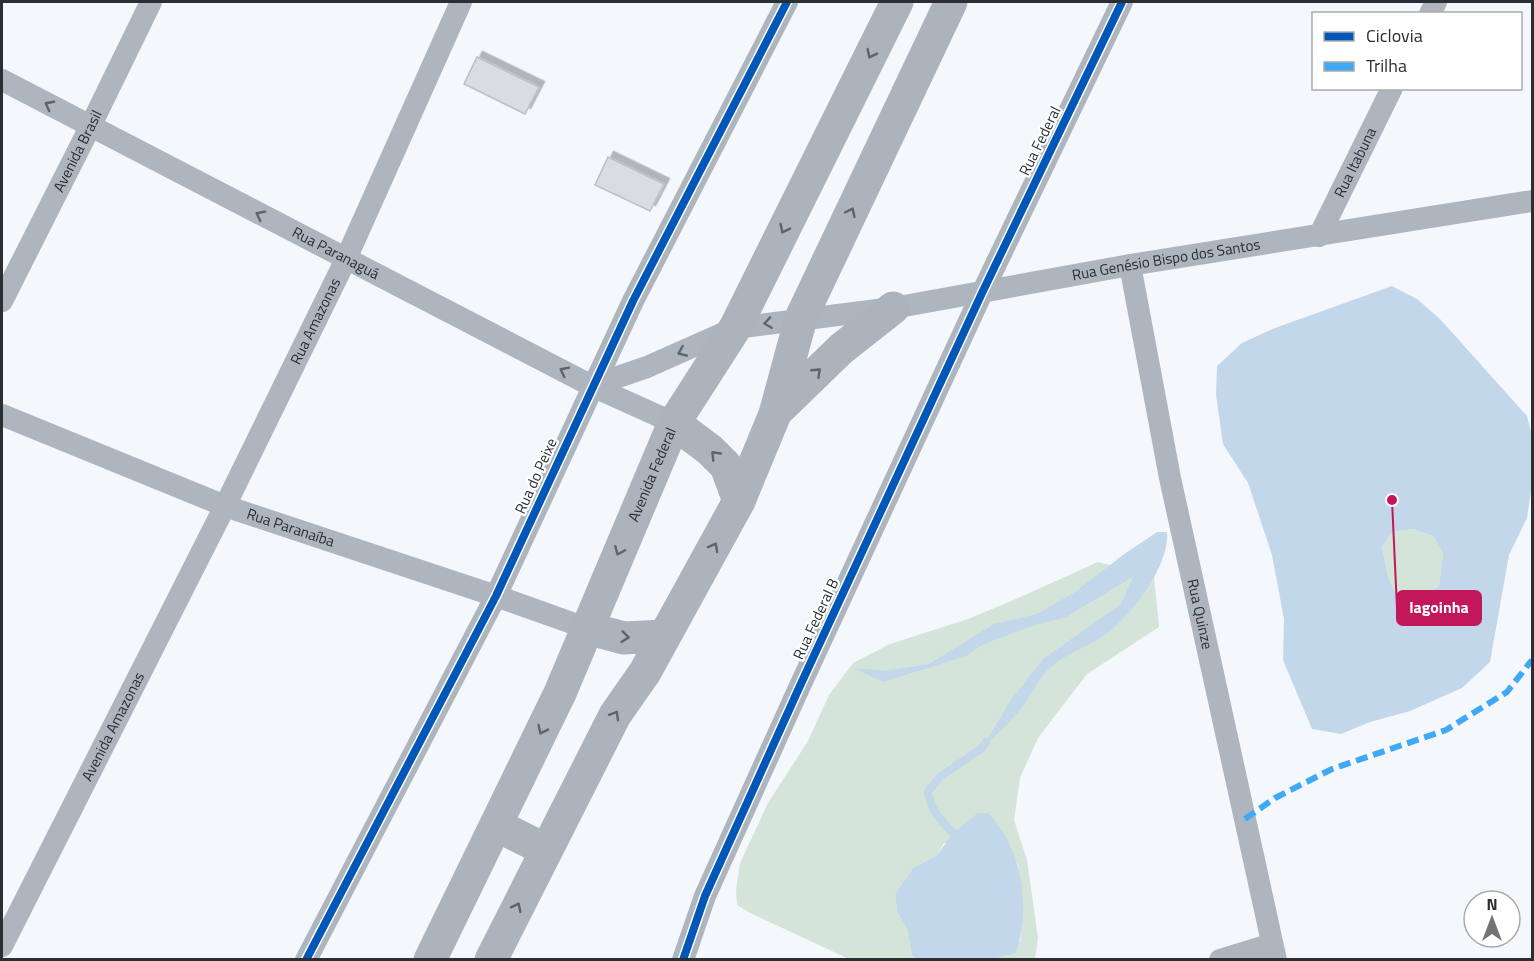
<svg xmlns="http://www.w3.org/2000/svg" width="1534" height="961" viewBox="0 0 1534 961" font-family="'Titillium Web',sans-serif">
<defs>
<filter id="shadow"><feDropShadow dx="5.5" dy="-5.5" stdDeviation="0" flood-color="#0004"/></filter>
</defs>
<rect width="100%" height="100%" fill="#f4f7fc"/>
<path fill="#d4e4d9" d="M1412 529 1433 536 1443 553 1439 586 1420 599 1396 593 1388 577 1382 547 1392 532Z
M1098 562 1154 577 1159 627 1087 674 1038 738 1020 778 1014 820 1027 860 1038 938 1035 959H974L996 958 1020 941C1023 914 1022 890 1018 863L944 843 937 855 913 868 895 894 897 912 907 929 912 955 917 959H849L750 913 737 905 736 890 740 863 768 803 808 741 829 695 853 663 890 644 968 619 1016 599Z"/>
<path fill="#c3d7ea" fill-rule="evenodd" d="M1392 286 1417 299 1440 319 1527 416 1532 436V485L1527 518 1509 555 1490 662 1462 688 1410 711 1370 722 1341 734 1312 729 1283 660 1284 619 1272 555 1248 483 1223 444 1216 395 1217 366 1242 343 1275 328ZM1412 529 1433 536 1443 553 1439 586 1420 599 1396 593 1388 577 1382 547 1392 532Z
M1157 532H1167C1170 566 1131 616 1105 635 1087 647 1066 653 1050 668 1038 678 1032 693 1024 705 1012 721 996 735 982 748L1011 700 1043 659 1121 604 1133 577 1066 617 1035 625 984 644 966 656 883 682 854 668 883 671 929 664 994 624 1037 614 1075 592 1123 555Z
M978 813H988C1023 850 1031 905 1016 953L996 958 917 959 912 955 907 929 897 912 895 894 913 868 937 855 954 832Z"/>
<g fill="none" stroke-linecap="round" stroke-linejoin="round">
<path stroke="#c3d7ea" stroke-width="8" d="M957 840C953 830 947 828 941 820 934 812 930 802 928 792L940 777 982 748 986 742"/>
</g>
<path fill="#dadce0" stroke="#bcbfc3" stroke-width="1.5" filter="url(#shadow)" d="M477 57 539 87 525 114 464 84Z
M608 157 664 184 650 211 595 185Z"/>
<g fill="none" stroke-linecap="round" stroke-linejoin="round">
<g stroke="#aeb5be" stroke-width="22">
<path d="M1430 14 1436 2"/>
<path id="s1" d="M2 80 592 386 674 423"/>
<path id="s2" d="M1319 236 1392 88"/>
<path id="s3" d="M1130 265 1170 478 1276 960"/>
<path id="s4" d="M2 301 90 127 151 2"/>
<path id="s5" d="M592 386 647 367 735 328 893 308 1130 265 1532 201"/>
<path id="s6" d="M2 415 225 506 496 596 586 628"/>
<path id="s7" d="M2 946 225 506 346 259 461 2"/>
<path d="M306 960 496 596 633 301 787 2"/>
<path d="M683 960 705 896 799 688 982 293 1122 2"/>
<path d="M1220 960 1272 944"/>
</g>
<g stroke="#adb3bd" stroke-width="33">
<path d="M776 412 841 349 893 308"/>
<path d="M674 423 710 450 726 466 739 501"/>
<path d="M586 628 624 638 664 636"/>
<path d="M496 825 546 850"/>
<path id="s8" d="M430 960 560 693 674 423 735 328 897 2"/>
<path d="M491 960 615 715 645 672 739 501 775 414 801 318 951 2"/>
</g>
<path stroke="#3fa9f5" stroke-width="6" stroke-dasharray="12 6" stroke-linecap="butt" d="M1245 819 1275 798 1332 769 1446 730 1507 692 1532 660"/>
<defs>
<path id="cycleway" d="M306 960 496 596 633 301 787 2
M683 960 705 896 799 688 982 293 1122 2"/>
</defs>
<use href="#cycleway" stroke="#fff" stroke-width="11"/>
<use href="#cycleway" stroke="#0057b8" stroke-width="8"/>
</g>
<defs><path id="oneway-chevron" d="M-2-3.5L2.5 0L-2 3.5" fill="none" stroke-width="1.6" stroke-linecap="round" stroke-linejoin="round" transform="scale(1.5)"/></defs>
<g stroke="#5f636a">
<use href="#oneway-chevron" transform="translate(871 54) rotate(116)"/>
<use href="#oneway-chevron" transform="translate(851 212) rotate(-65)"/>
<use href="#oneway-chevron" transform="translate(784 229) rotate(116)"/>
<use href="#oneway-chevron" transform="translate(817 372) rotate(-43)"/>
<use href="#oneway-chevron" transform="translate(715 455) rotate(-134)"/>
<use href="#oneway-chevron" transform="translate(714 547) rotate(-61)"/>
<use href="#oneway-chevron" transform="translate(619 551) rotate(113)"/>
<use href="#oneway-chevron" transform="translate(625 637) rotate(6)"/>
<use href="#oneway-chevron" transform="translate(615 715) rotate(-59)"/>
<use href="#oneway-chevron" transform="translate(542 730) rotate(116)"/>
<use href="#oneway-chevron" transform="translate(517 907) rotate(-63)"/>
</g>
<g stroke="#5f646a">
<use href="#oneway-chevron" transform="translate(49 105) rotate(-152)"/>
<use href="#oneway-chevron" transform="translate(260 215) rotate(-153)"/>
<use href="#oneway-chevron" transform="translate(768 323) rotate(172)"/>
<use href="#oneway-chevron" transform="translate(682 352) rotate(157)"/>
<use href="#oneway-chevron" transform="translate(564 371) rotate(-153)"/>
</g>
<g text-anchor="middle" stroke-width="4.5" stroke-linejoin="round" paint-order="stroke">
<g font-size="15" fill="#2b2e32" stroke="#fff">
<text transform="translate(1040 141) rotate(-64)" y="5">Rua Federal</text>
<text dy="5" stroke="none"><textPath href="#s4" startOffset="168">Avenida Brasil</textPath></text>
<text dy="5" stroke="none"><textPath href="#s2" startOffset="82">Rua Itabuna</textPath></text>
<text dy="5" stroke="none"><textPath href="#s1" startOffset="376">Rua Paranaguá</textPath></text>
<text dy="5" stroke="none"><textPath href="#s5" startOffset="591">Rua Genésio Bispo dos Santos</textPath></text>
<text dy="5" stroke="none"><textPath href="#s7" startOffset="699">Rua Amazonas</textPath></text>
<text dy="5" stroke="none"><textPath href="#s8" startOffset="534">Avenida Federal</textPath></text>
<text transform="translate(536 476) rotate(-66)" y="5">Rua do Peixe</text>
<text dy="5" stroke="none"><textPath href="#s6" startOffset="310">Rua Paranaíba</textPath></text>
<text dy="5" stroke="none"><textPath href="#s3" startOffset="356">Rua Quinze</textPath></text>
<text transform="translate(816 619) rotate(-65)" y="5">Rua Federal B</text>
<text dy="5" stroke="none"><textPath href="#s7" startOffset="246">Avenida Amazonas</textPath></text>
</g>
</g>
<path fill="none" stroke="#c2185b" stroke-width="2" d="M1392 500L1397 608"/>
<circle fill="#c2185b" stroke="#fff" stroke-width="2" cx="1392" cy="500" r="6"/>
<rect fill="#c2185b" stroke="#c2185b" stroke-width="2" x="1397" y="591" width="84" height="34" rx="6"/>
<g font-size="16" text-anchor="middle" font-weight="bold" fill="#fff">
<text x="1439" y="613">lagoinha</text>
</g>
<rect width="1534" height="961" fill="none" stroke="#2b2e32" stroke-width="6"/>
<rect x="1312" y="12" width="210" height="78" fill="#ffffff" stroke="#aaabad" stroke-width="1.5"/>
<rect x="1324" y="32" width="30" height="9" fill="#0057b8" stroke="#aaabad" stroke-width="1.5"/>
<text x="1366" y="42" font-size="18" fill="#2b2e32">Ciclovia</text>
<rect x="1324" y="62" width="30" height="9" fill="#3fa9f5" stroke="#aaabad" stroke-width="1.5"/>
<text x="1366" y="72" font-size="18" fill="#2b2e32">Trilha</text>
<g transform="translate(1492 919)"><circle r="28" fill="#ffffff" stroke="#aaabad" stroke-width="1.5"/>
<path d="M0-4.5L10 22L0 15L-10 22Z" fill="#717479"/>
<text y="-9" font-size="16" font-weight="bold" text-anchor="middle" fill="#2b2e32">N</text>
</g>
</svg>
